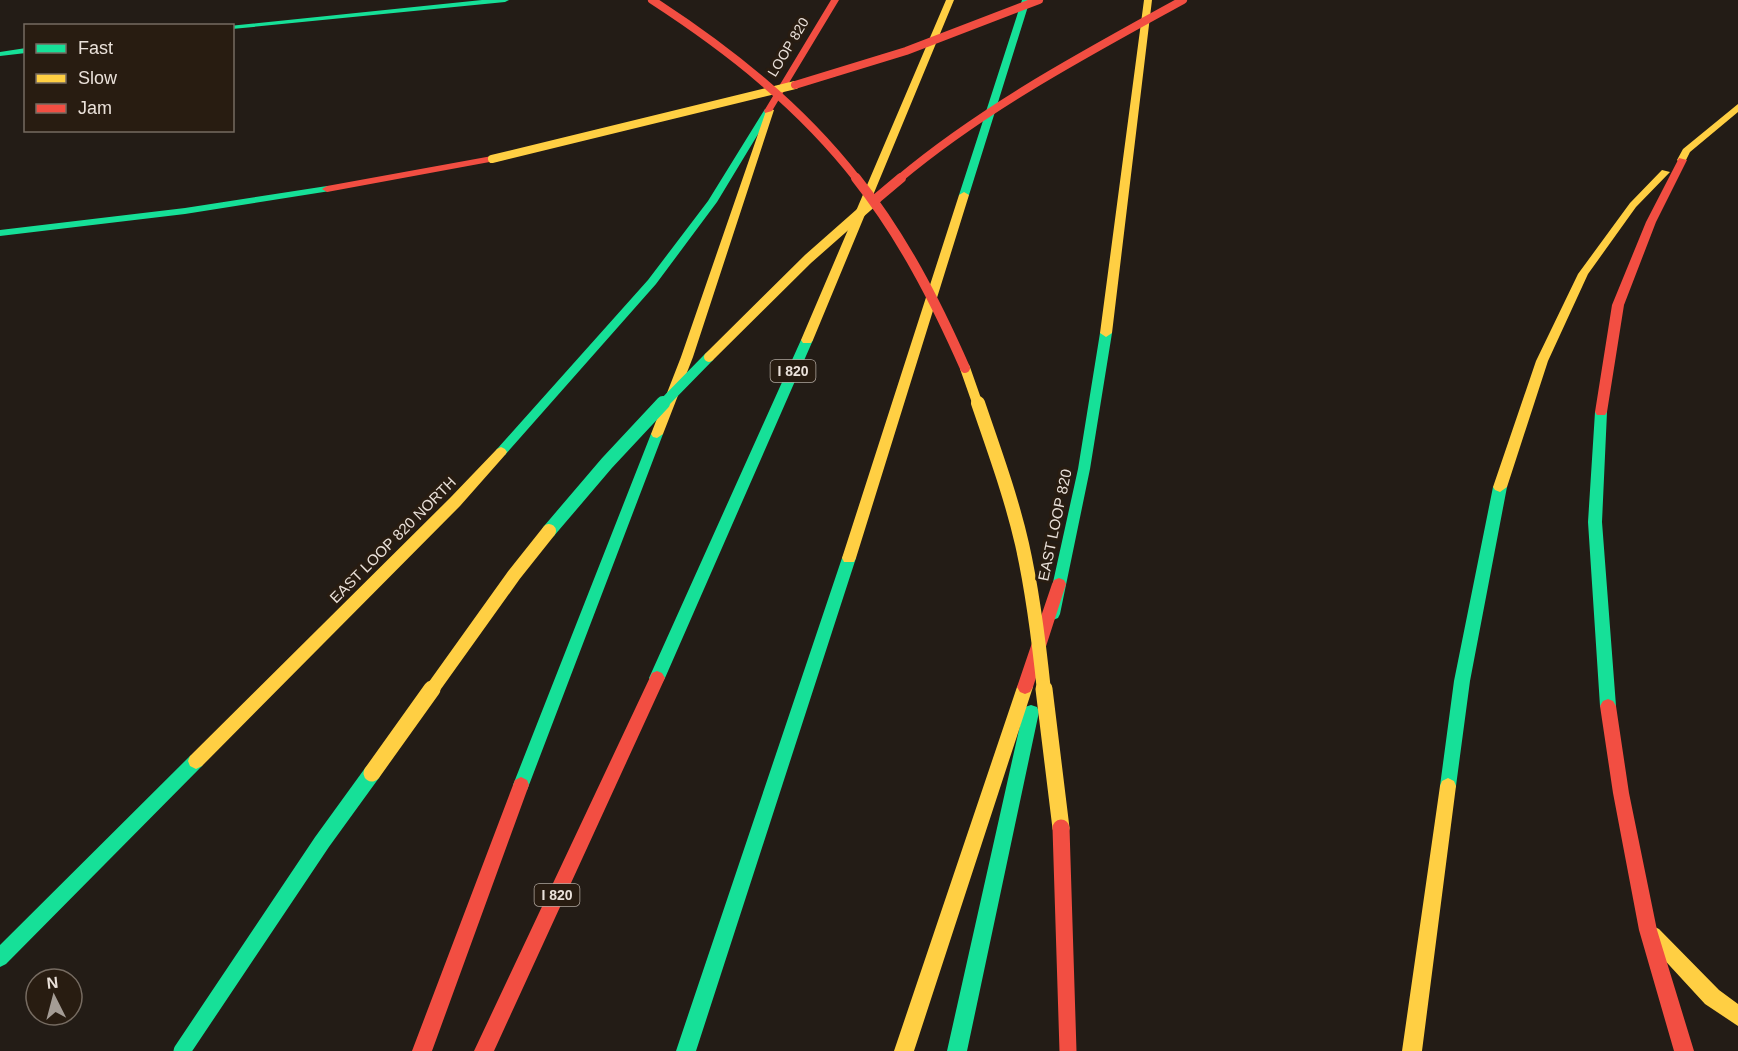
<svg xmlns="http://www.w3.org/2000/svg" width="1738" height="1051" viewBox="0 0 1738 1051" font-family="Arial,sans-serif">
<rect width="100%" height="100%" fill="#231c16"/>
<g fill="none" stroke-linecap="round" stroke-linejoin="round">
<path fill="#16e098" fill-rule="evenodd" d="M482 0H509L505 2 232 29V26H229Z
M1022 0H1030L969 195 961 197 959 195Z
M26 48V53L0 56V52Z
M765 109 772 111 717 202 656 284 505 455H497L495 452 497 449 648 280 708 201Z
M327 186 330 187V191L185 214 0 236V230L185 208Z
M1106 329 1112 333 1090 469 1060 614 1058 618 1053 620 1048 618 1046 614 1078 469 1100 333Z
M807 336 813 340 665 678 662 683 657 685 652 683 649 678 801 340Z
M1601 408 1607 412 1602 522 1616 706 1613 711 1608 713 1603 711 1600 706 1588 522 1595 412Z
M657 430 663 434 529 785 527 790 521 793 515 790 513 785 651 434Z
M1500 482 1507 487 1470 681 1456 786 1454 791 1448 794 1442 791 1440 786 1454 681 1493 487Z
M849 552 854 554 856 558 696 1051H676L842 558 844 554Z
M1031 705 1037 707 1039 712 967 1051H947L1023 712 1025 707Z
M196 753 202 756 204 761 202 766 6 964 0 967V945L190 756Z"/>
<path fill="#ffcf43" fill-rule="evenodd" d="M946 0H954L813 340 811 343H803L801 340Z
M1144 0H1152L1112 333 1106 337 1100 333Z
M1738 104V112L1690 152 1685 162H1679L1677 160 1683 149Z
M767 108 774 110 693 357 663 434 657 438 653 437 651 434 681 357Z
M1662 170 1670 172 1636 207 1588 274 1548 361 1507 487 1500 492 1495 490 1493 487 1536 361 1578 274 1630 203Z
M964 192 969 195 856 558 854 562H844L842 558 959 195Z
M501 447 505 449 507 452 505 455 460 506 202 766 196 769 190 766 188 761 190 756 450 498 497 449Z
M1025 680 1030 682 1033 687 914 1051H894L1017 687 1020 682Z
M1448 778 1454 781 1456 786 1422 1051H1402L1440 786 1442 781Z
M1653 926 1659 929 1719 990 1738 1004V1026L1705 1004 1647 941 1644 935 1647 929Z"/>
<path fill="#f24e42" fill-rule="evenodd" d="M831 0H839L772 111 765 113 764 111Z
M492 156 497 159 495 161 327 192 322 189 327 186Z
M1679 158 1687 160 1656 222 1624 305 1607 412 1605 415H1597L1595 412 1612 305 1646 222Z
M1059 578 1064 580 1066 584 1033 687 1030 692 1025 694 1020 692 1017 687 1052 584 1054 580Z
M657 671 662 673 665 678 494 1051H474L652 673Z
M1608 699 1613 701 1616 706 1629 793 1657 930 1694 1051H1674L1639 930 1613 793 1600 706 1603 701Z
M521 777 527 780 529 785 432 1051H412L513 785 515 780Z"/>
<path stroke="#16e098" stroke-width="10" d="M662 405 709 357"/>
<path stroke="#16e098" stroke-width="14" d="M549 531 607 463 663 403"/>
<path stroke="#16e098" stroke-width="17" d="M182 1051 322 842 372 773"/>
<path stroke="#ffcf43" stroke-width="8" d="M492 159 795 85"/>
<path stroke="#ffcf43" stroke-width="10" d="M709 357 808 259 876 199
M965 368 978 405"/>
<path stroke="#ffcf43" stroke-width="14" d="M978 403C994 450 1011 496 1022 544 1033 593 1039 642 1044 691
M431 691 514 575 549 531"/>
<path stroke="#ffcf43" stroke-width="17" d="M1044 689 1061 828
M372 773 432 689"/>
<path stroke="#f24e42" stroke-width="8" d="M652 0C729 50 800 106 857 179
M795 85 906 51 1039 0
M899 179C985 107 1085 54 1183 0"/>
<path stroke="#f24e42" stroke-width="10" d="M856 178C902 236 935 300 965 368
M876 199 901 178"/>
<path stroke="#f24e42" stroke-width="17" d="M1061 828 1068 1051"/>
</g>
<g text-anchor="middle" stroke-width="6" stroke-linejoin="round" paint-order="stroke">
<g font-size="14" fill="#eae1da" stroke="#281c11">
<text transform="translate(788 47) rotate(-59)" y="5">LOOP 820</text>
</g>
<g fill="#281c11" stroke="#b0a69e" stroke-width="1.5">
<rect x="770.5" y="360" width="45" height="22" rx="4.5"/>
<rect x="534.5" y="884" width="45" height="22" rx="4.5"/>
</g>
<g font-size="14" font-weight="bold" fill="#eae1da">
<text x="793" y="376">I 820</text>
<text x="557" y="900">I 820</text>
</g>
<g font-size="15" fill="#eae1da" stroke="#281c11">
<text transform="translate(1055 525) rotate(-78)" y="5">EAST LOOP 820</text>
<text transform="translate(393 540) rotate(-45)" y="5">EAST LOOP 820 NORTH</text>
</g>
</g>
<rect x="24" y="24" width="210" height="108" fill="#281c11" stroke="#766b61" stroke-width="1.5"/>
<rect x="36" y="44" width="30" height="9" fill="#16e098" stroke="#766b61" stroke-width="1.5"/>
<text x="78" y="54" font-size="18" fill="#eae1da">Fast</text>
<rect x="36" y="74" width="30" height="9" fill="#ffcf43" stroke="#766b61" stroke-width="1.5"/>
<text x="78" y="84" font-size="18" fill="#eae1da">Slow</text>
<rect x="36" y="104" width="30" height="9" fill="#f24e42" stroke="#766b61" stroke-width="1.5"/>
<text x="78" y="114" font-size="18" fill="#eae1da">Jam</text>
<g transform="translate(54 997) rotate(354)"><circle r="28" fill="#281c11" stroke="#766b61" stroke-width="1.5"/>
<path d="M0-4.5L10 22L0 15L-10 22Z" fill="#a49c95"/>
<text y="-9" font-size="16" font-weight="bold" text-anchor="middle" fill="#eae1da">N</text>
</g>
</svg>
